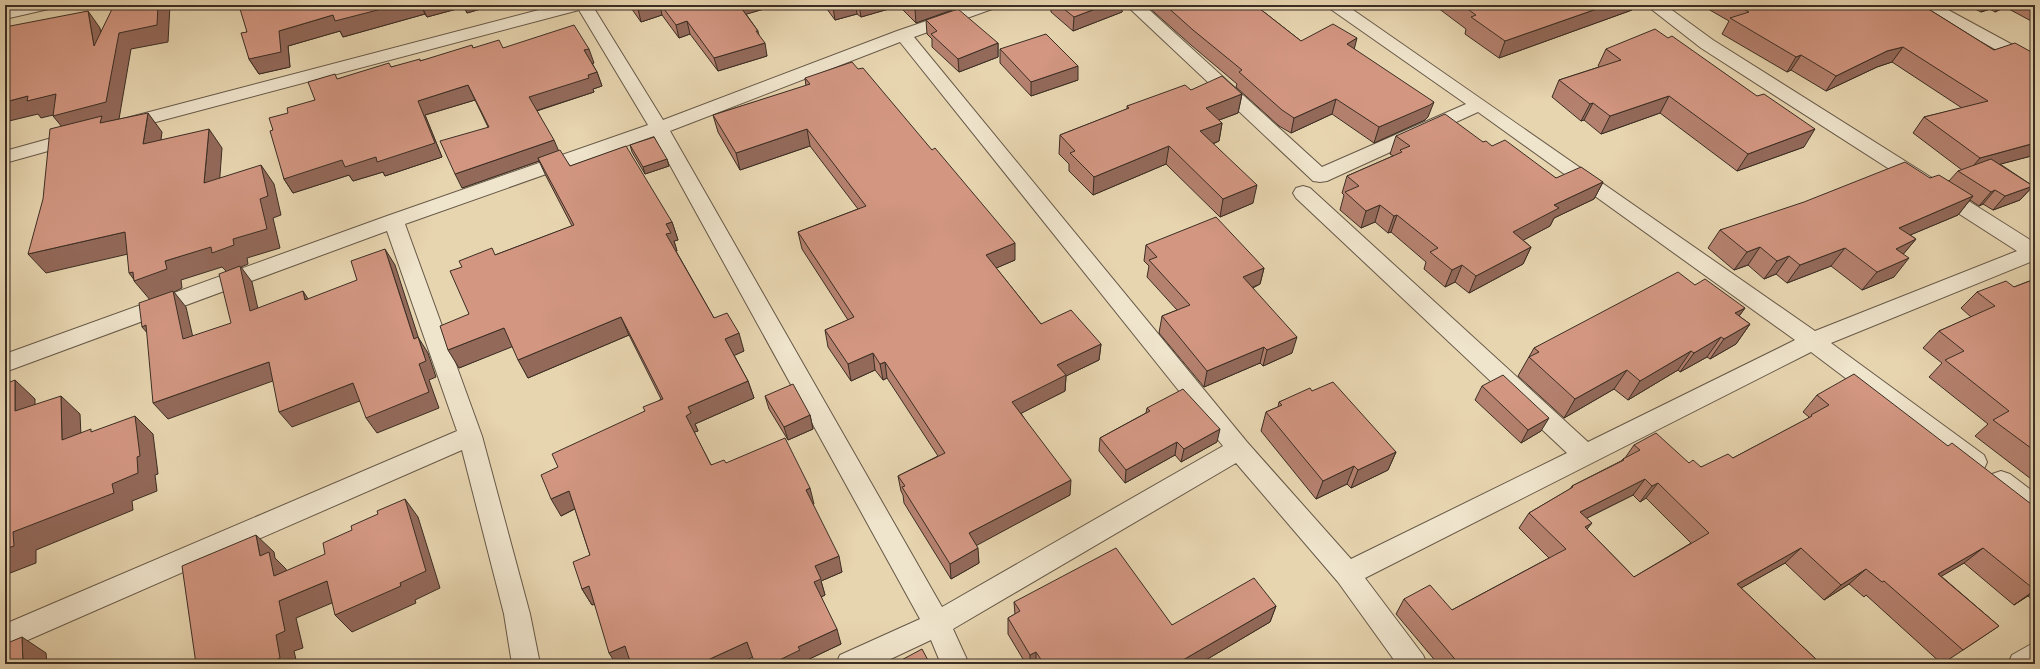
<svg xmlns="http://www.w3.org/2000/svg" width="2040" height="669" viewBox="0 0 2040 669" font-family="'IM FELL Double Pica',serif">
<rect width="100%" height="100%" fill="#e7d5b0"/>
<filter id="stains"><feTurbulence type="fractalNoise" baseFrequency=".005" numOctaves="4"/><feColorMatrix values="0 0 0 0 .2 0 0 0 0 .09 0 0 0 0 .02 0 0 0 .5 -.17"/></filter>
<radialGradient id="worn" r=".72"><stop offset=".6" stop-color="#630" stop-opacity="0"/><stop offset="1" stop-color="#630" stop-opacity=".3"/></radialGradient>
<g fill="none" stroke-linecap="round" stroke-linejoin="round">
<defs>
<path id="minor" d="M24 5H55L53 8 5 19V9Z
M558 5H592L663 120 897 31 973 5H997L995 8 914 37 1247 442 1351 559 1567 453 1296 198 1293 193 1296 188 1303 186 1310 188 1588 442 1795 340 1478 112 1327 181 1320 182 1313 181 1126 5H1144L1322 167 1466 104 1329 8 1327 5H1346L1815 331 2017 251 1701 48 1646 5H1665L1713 40 2035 243V260L1831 343 1984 455 1987 462 1984 469 1975 472 1966 469 1811 352 1365 578 1423 655 1427 664H1397L1338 582 1236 463 953 629 969 664H941L931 640 880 664H836L840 655 920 619 654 136 405 224 482 436 530 614 540 664H512L504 614 462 450 5 650V624L457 431 387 231 5 372V354L387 216 648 125 579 10 122 131 115 129 113 125 115 121ZM900 42 1223 446 942 607 670 131Z
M1919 5H1939L2035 57V69L2029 68 1921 8Z
M77 131 84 133 86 137 84 141 5 163V151Z
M2001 471 2010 474 2035 493V518C2021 513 1995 494 1989 481L1992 474Z
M2035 642V664H2008L2012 655Z"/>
</defs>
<use href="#minor" stroke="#665847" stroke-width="2"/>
<use href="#minor" fill="#efe4cc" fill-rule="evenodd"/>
</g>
<path fill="#b5816f" stroke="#3b2e24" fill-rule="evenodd" d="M246 5H494L467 13 464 7 427 17 425 14 343 37 340 31 288 46 290 67 259 74 249 59 247 32 246 8Z
M629 5H778L746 14 758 31 759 35 767 56 718 71 690 34 679 38 662 15 641 22Z
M824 5H952V10L916 23 899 6 861 17 857 14 835 20Z
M1047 5H1122V12L1073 31 1051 12V9Z
M1146 5H1255L1301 41 1354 49 1428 117 1425 120 1374 143 1332 114 1291 133 1279 126 1236 87 1237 84 1191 45Z
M1434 5H1635L1632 10 1499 58 1465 34 1466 29Z
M1701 5H1922L1994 50 2035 54V155L2000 164 2033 186 2020 200 1993 210 1983 204 1979 206 1970 200 1958 215 1910 235 1916 239 1903 254 1894 277 1862 290 1831 266 1787 283 1776 274 1764 279 1748 265 1734 270 1708 248 1720 230 1930 178 1949 181 1958 171 1962 170 1913 133 1924 117 1962 108 1892 62 1877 67 1826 91 1791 70 1787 72 1722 34 1729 21Z
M1967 5H2035V23L2005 7 1995 12 1990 9 1981 12Z
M926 20 998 43V57L959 72 932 47V39L927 34Z
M473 48H503L594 63H592L597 72 602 86 593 89 594 92 537 111 558 151 570 166 672 222 678 240 674 241 677 251H676L714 318 744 351 734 355 748 381 754 398 695 424 698 431 694 432 711 465 726 463 814 504 813 505 842 572 821 581 825 595 821 597 841 644 803 662 752 657 738 664H631L594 604 592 605 582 589 590 555 575 509 561 516 558 467 645 411 661 399 629 335 528 378 512 346 459 368 469 314 495 255 572 226 546 176 539 161 462 188 488 127 475 100 425 115 442 157 385 176 383 172 353 181 349 175 293 193 284 179 273 130 288 113 315 100 338 79 391 67 420 61Z
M1000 49 1078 80 1031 96 1000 63Z
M1606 49 1804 147 1737 171 1660 113 1601 134 1584 120 1581 121 1552 97 1559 80 1599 67 1598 66Z
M805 78 1015 260 996 268 1041 324 1101 344 1099 360 1066 376 1065 391 1021 413 1070 495 976 545 979 563 951 579 904 503 903 495 901 491 898 476 938 456 887 378 883 380 875 370 851 381 828 347 825 330 848 320 802 249 798 232 858 209 810 146 740 170 718 132 713 115 806 86Z
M1191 90 1242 94 1238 113 1219 120 1222 123 1219 141 1213 144 1253 203 1220 217 1166 164 1093 195 1069 171V164L1059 154 1060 135 1127 109V106Z
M1396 136 1483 142 1492 146 1556 178 1603 182 1594 199 1554 218 1550 226 1523 240 1531 247 1523 264 1469 293 1455 282 1445 287 1424 269 1426 262 1391 232 1388 233 1375 222 1361 228 1340 210 1344 195 1342 193 1347 176 1393 156 1390 154Z
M630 145 667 159 669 166 645 174 632 152Z
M1146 245 1264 268 1260 284 1253 288 1292 353 1263 366 1260 363 1204 387 1159 333 1162 316 1177 310 1147 277 1149 266 1144 261Z
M2035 279V482L1975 436 1988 424 1929 377 1942 363 1923 348 1939 331 1971 317 1961 308 1977 292 2014 287Z
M1695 285 1745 308 1739 316 1750 324 1736 344 1710 359 1707 357 1680 372 1678 370 1628 400 1614 389 1564 418 1518 376 1534 348Z
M1482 386 1541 431 1521 443 1475 400Z
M1312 391 1396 452 1388 470 1351 488 1347 484 1316 499 1261 431 1266 412 1278 407 1279 402Z
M1817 395 1948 446 2035 507V602L2028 596 2014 605 1964 563 1941 576 1999 626 1942 664 1866 595 1864 597 1849 584 1824 600 1785 563 1741 588 1821 664H1438L1396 614 1404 599 1452 610 1549 558 1519 528 1529 513 1570 489 1572 486 1621 461 1623 459 1625 458 1634 445 1689 463 1701 467 1733 458 1807 419 1809 417 1803 412ZM1633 495 1640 502 1646 498 1691 543 1634 577 1587 529V518Z
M765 396 810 415 813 429 788 440 769 409Z
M1147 408 1217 442 1181 462 1175 455 1125 483 1099 451 1100 438 1146 413Z
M1014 602 1172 625 1276 606 1270 622 1199 664H1026L1008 634V618L1015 614Z"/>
<path fill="#93695a" stroke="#3b2e24" d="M158 5H170L168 42 131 49 119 119 67 133 53 116 119 33Z
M397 5H421L425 14 343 37 340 31 288 46 290 67 259 74 249 59 279 31 333 15Z
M421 5H463L464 7 427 17Z
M464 5H494L467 13Z
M651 5H660L662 15 641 22 638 9Z
M738 5H778L740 16Z
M841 5H856L857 14 835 20 833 7Z
M859 5H899V6L861 17Z
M930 5H952V10L916 23 915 10Z
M1106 5H1122V12L1073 31 1074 17Z
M1608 5H1635L1632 10 1499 58 1505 41Z
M1987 5H1993L1990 9 1981 12Z
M2000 5H2007L2005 7 1995 12Z
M88 11 100 28 106 63 94 46Z
M687 21 690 34 679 38 676 25Z
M1357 38 1353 54 1347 44Z
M765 43 767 56 718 71 714 58Z
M998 43V57L959 72 958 59Z
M1903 47 1892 62 1877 67 1826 91 1836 76 1887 51Z
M589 49 594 63 589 64 584 50Z
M1801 55 1791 70 1787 72 1796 57Z
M1078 66V80L1031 96V82Z
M597 72 602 86 593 89 594 92 535 111 529 97 588 75Z
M468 85 475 100 425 115 442 157 385 176 383 172 353 181 349 175 293 193 284 179 418 101Z
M56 94 69 111 41 118 38 114 5 122V102L28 96Z
M1242 94 1238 113 1203 126 1206 108Z
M1669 96 1660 113 1601 134 1610 116Z
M1336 99 1332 114 1291 133 1294 118Z
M1434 102 1428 117 1425 120 1374 143 1379 127Z
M1593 103 1584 120 1581 121 1590 104Z
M148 113 162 132 158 163 143 144Z
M1222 123 1219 141 1197 150 1200 131Z
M209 129 222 148 218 202 204 183Z
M807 129 810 146 740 170 736 153Z
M1815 129 1804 147 1737 171 1748 154Z
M554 140 560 154 538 158 539 161 462 188 455 174Z
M2035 143V155L1967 173 1980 158Z
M1169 146 1166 164 1093 195 1094 177Z
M667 159 669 166 645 174 643 167Z
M261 165 274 184 281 215 273 218 280 248 247 258 248 264 241 267 252 282 262 327 250 311 227 272 222 267 181 280 182 288 174 292 186 307 197 355 134 281H135L129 273 233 239 260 199Z
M1603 182 1594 199 1554 218 1550 226 1505 250 1513 232 1554 205Z
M1257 185 1253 203 1220 217 1223 199Z
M2033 186 2020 200 1993 210 2005 196Z
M1995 190 1983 204 1979 206 1991 192Z
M1973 196 1958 215 1884 246 1899 228Z
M1380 205 1375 222 1361 228 1366 211Z
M1397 215 1391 232 1388 233 1394 216Z
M672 222 678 240 674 241 677 251 672 253 666 234V224Z
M125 232 141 251 46 273 28 254Z
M1916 239 1901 257 1896 249Z
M1015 243V260L987 272 986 255Z
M1531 247 1523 264 1469 293 1476 276Z
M1760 247 1748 265 1734 270 1747 252Z
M1845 248 1831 266 1787 283 1800 265Z
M385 249 395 265 424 355 414 339Z
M1789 256 1776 274 1764 279 1777 261Z
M1909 258 1894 277 1862 290 1877 272Z
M1462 265 1455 282 1445 287 1452 270Z
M1264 268 1260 284 1239 293 1243 277Z
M303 291 314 308 305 300Z
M1745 308 1731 327 1735 313Z
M621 317 629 335 528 378 518 360Z
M1750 324 1736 344 1710 359 1724 339Z
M146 325 156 343 142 327Z
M504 328 514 346 459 368 448 350Z
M739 333 744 351 731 357 725 339Z
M418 337 428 353 436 377 429 380 439 408 377 433 366 418 419 364Z
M1297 337 1292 353 1263 366 1267 350Z
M1721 337 1707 357 1680 372 1694 353Z
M1101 344 1099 360 1066 376 1065 391 1012 418V402L1057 365Z
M1264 347 1260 363 1204 387 1207 371Z
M1691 351 1678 370 1628 400 1640 381Z
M873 353 875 370 851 381 848 364Z
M269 362 281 378 168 419 153 403Z
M885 362 887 378 883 380 880 364Z
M1627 370 1614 389 1564 418 1575 399Z
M15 380 35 399V430L15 411Z
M748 381 754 398 695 424 698 431 692 433 686 416 688 407Z
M353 383 365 399 292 427 279 412Z
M61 396 80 414 82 458 62 440Z
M810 415 813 429 788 440 784 427Z
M135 416 153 434 158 474 155 475 157 491 132 501 133 510 36 550V563L5 575V549L13 532 137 457Z
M1549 418 1541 431 1521 443 1528 430Z
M1220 429 1217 442 1181 462 1184 449Z
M1177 442 1175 455 1125 483 1126 470Z
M1396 452 1388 470 1351 488 1358 470Z
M1354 466 1347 484 1316 499 1323 481Z
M1645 479 1633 495 1569 527 1580 512Z
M1071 480 1070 495 970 549 969 533Z
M1658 483 1646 498 1640 502 1652 486Z
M810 488 814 504 810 506 806 490Z
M569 491 578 507 561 516 551 499Z
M405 499 418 517 440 588 415 600 416 603 352 632 335 615 400 583Z
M1592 523 1580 538 1585 527Z
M256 535 274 552 275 558 286 569 291 593 274 576 260 556Z
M978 548 979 563 951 579 950 564Z
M1801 548 1785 563 1722 599 1737 584Z
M1983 548 1964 563 1920 589 1938 574Z
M839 556 842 572 821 581 825 595 819 598 814 582 815 566Z
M1866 569 1849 584 1824 600 1841 585Z
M327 581 344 598 296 618 303 648 294 651 297 664H268L276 635 279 601Z
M589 586 598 602 592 605 582 589Z
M2035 590V591L2014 605Z
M1276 606 1270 622 1199 664H1182L1183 660Z
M837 629 841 644 803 662 804 664H771L798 647Z
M22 637 46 653 47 664H23Z
M747 642 753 657 738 664H699Z
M625 646 634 661 627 664H616L609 653Z
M1036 652V664H1030V655Z"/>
<path fill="#d29681" stroke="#3b2e24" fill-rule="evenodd" d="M114 5H158L157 25 119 33 106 102 53 116 56 94 27 101 28 96 5 102V27L88 11 94 46Z
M246 5H397L335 21 333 15 279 31 281 52 249 59 241 33 247 32 240 9 246 8Z
M634 5H651L638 9Z
M661 5H739L758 31H756L765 43 714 58 687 21 676 25Z
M832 5H841L833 7Z
M910 5H930L915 10Z
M1059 5H1106L1074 17Z
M1165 5H1255L1301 41 1333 24 1357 38 1347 44 1434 102 1430 105 1379 127 1336 99 1294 118 1282 110 1239 72 1242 70 1193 30Z
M1462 5H1608L1505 41 1471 17 1476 15Z
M1736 5H1922L1994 50 2015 43 2035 54V143L1980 158 1924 117 1988 101 1903 47 1887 51 1836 76 1801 55 1796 57 1730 18 1749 12Z
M958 9 998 43 958 59 931 34 937 31 926 20Z
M574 25 589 49 584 50 597 72 588 75 589 78 529 97 554 140 455 174 440 141 489 127 468 85 418 101 435 143 377 162 376 157 345 167 342 160 284 179 270 131 273 130 269 118 288 113 287 108 315 100 308 82 335 74 337 79 389 63 391 67 420 59V61L472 45 473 48 499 40 503 48Z
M1655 29 1668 38 1672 36 1757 96 1764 94 1815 129 1748 154 1669 96 1610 116 1593 103 1590 104 1559 80 1621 60 1606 49Z
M1046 34 1078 66 1031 82 1000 49Z
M852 62 858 69 863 68 932 150 935 148 1015 243 986 255 1041 324 1071 310 1101 344 1057 365 1066 375 1012 402 1071 480 969 533 978 548 950 564 902 487 905 486 898 476 945 453 885 362 880 364 873 353 848 364 825 330 854 317 798 232 866 206 807 129 736 153 713 115 810 84 805 78Z
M1222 76 1242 94 1206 108 1222 123 1200 131 1257 185 1223 199 1169 146 1094 177 1070 153 1075 151 1060 135 1129 108 1127 106 1185 85 1191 90Z
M148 113 143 144 209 129 204 183 261 165 268 196 260 199 267 229 233 239 234 245 212 253 211 247 165 261 167 269 134 281 133 272 129 273 125 232 28 254 43 199 50 129 102 116 100 123Z
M1445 114 1483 142 1486 141 1492 146 1505 140 1556 178 1581 167 1603 182 1554 205 1559 208 1513 232 1531 247 1476 276 1462 265 1452 270 1430 252 1438 248 1397 215 1394 216 1380 205 1366 211 1345 192 1359 186 1347 176 1402 152 1400 150 1410 146 1396 136Z
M654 137 667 159 643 167 630 145Z
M626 146 672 222 666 224 671 233 666 234 714 318 727 313 739 333 725 339 748 381 688 407 691 413 686 416 711 465 724 460 726 463 785 438 810 488 806 490 839 556 815 566 821 579 814 582 837 629 798 647 800 650 771 664H755L747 642 699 664H631L625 646 609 653 589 586 582 589 573 562 590 555 569 491 551 499 541 475 558 467 552 454 645 411 643 407 663 399 621 317 518 360 504 328 448 350 440 326 469 314 450 271 462 267 459 261 492 248 495 255 574 225 538 158 560 150 570 166Z
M1991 159 2033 186 2005 196 1995 190 1991 192 1958 171Z
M1905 162 1930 178 1939 175 1973 196 1899 228 1916 239 1896 249 1909 258 1877 272 1845 248 1800 265 1789 256 1777 261 1760 247 1747 252 1720 230 1804 202Z
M1216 217 1264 268 1243 277 1297 337 1267 350 1264 347 1207 371 1162 316 1190 305 1149 260 1157 257 1146 245Z
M385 249 414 339 418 337 426 361 419 364 429 392 366 418 353 383 279 412 269 362 153 403 146 325 142 327 139 303 173 291 183 339 231 323 219 274 240 266 250 311 303 291 305 300 357 280 351 261Z
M1678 272 1695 285 1705 279 1745 308 1735 313 1750 324 1724 339 1721 337 1694 353 1691 351 1640 381 1627 370 1575 399 1529 357 1539 352 1534 348Z
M2035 279V451L1993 420 2009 411 1945 360 1964 351 1939 331 1995 306 1977 292 2006 281 2014 287Z
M1854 374 1948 446 1952 443 2035 507V590L1983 548 1938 574 1999 626 1963 650 1884 581 1882 582 1866 569 1841 585 1801 548 1737 584 1821 664H1459L1404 599 1430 585 1452 610 1566 549 1529 513 1573 487 1572 486 1624 460 1623 459 1640 450 1634 445 1656 433 1689 463 1693 460 1701 467 1728 454 1733 458 1812 416 1811 415 1829 405 1817 395ZM1645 479 1652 486 1658 483 1709 533 1634 577 1585 527 1592 523 1580 512Z
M1503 375 1549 418 1528 430 1482 386Z
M15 380V411L61 396 62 440 91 429V432L135 416 140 456 137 457 138 473 112 484 114 493 13 532 14 546 5 549V384Z
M1333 382 1396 452 1358 470 1354 466 1323 481 1266 412 1282 405 1279 402 1310 388 1312 391Z
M793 384 810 415 784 427 765 396Z
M1183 389 1220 429 1184 449 1177 442 1126 470 1100 438 1150 411 1147 408Z
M405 499 426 571 400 583 401 586 335 615 327 581 279 601 285 631 276 635 280 658 268 664H196L182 566 256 535 260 556 269 552 274 576 325 554 323 543 352 530 351 526 378 514 377 511Z
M1116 548 1172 625 1254 578 1276 606 1183 660 1186 664H1044L1036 652 1030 655 1008 618 1020 611 1014 602Z
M22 637 23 664H5V644Z
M922 649 930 664H896V663Z"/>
<rect width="2040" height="669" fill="none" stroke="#e7d5b0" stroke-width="20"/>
<rect x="6" y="6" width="2028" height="657" fill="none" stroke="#3b2e24" stroke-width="2"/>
<rect x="10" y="10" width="2020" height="649" fill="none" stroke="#3b2e24"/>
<rect width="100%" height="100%" filter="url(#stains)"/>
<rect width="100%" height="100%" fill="url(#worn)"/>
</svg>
